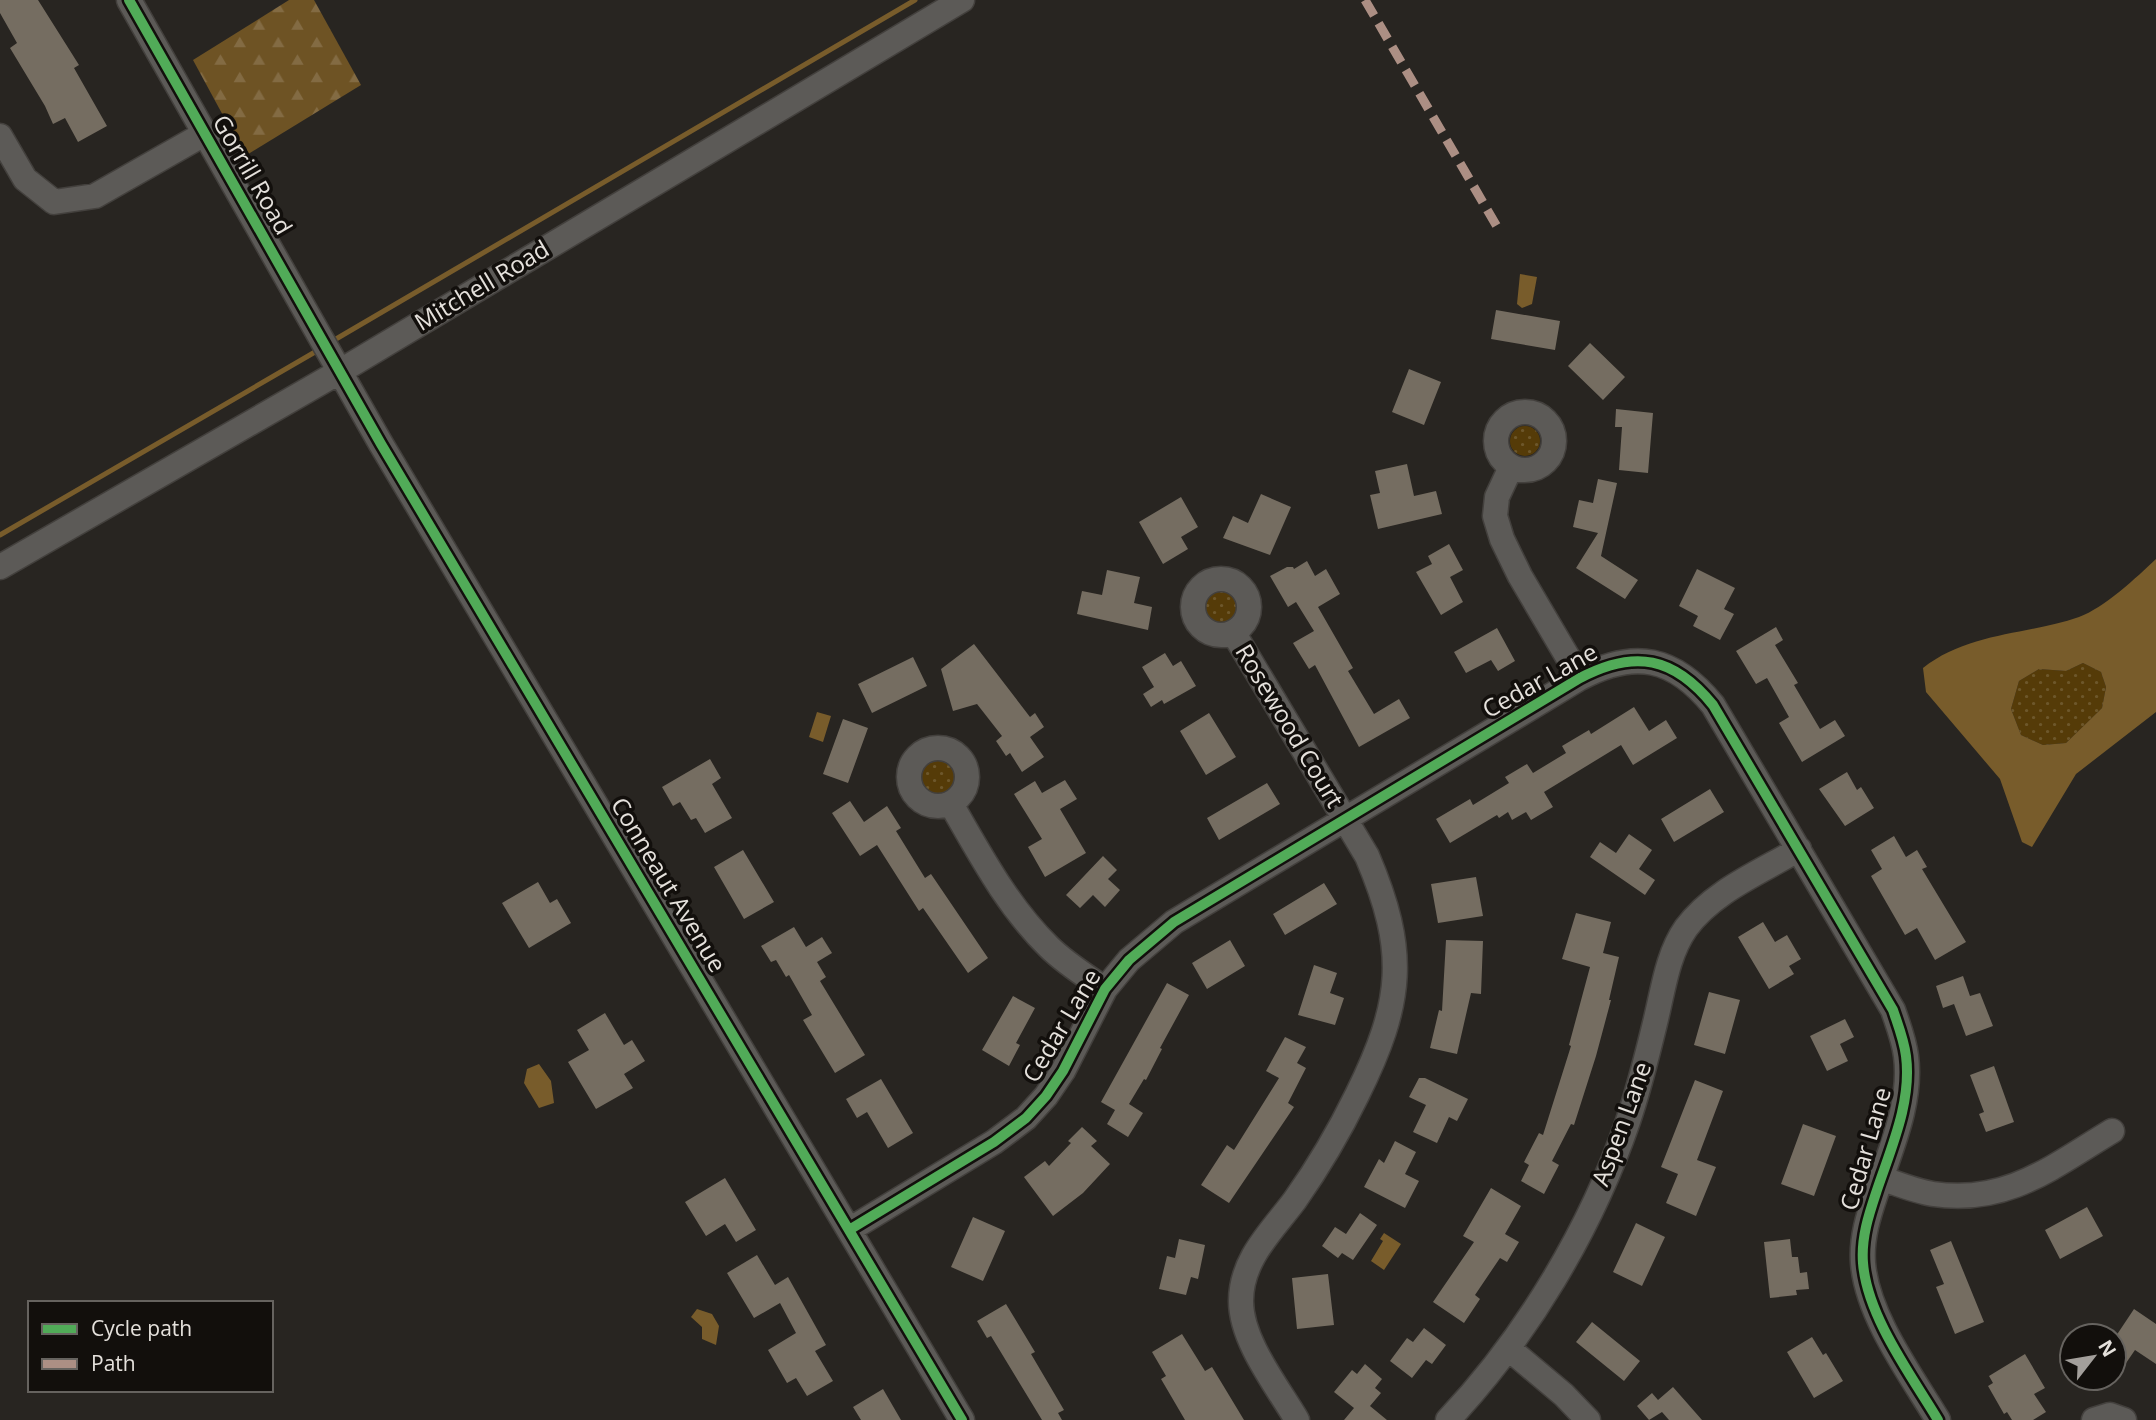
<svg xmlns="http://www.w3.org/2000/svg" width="2156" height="1420" viewBox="0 0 2156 1420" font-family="'Open Sans',sans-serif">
<defs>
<pattern id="green-dots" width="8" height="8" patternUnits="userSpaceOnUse" patternTransform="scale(1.75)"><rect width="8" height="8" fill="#553b08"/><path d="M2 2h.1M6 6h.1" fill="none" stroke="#6d572b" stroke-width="1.8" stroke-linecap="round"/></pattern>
<pattern id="forest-firs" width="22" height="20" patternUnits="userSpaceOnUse" patternTransform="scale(1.75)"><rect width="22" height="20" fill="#6e5324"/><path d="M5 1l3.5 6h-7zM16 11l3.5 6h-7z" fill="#836b43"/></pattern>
</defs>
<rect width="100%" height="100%" fill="#282521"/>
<path fill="url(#green-dots)" d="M1510 441a15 15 0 1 1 30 0a15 15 0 1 1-30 0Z
M1203 606a17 17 0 1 1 34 0a17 17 0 1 1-34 0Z
M2083 663 2101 672 2106 687 2102 708 2066 743 2043 745 2021 735 2011 709 2019 681 2039 669 2066 671Z
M920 779a18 18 0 1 1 36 0a18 18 0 1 1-36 0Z"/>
<path fill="url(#forest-firs)" d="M289 0H314L361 85 245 156 193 60Z"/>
<path fill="#785c2b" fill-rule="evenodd" d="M1520 274 1537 277 1532 304 1522 308 1517 304Z
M2156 559V712L2076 774 2032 847 2022 842 2000 779 1926 692 1923 668C1969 632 2027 635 2079 617 2104 608 2137 577 2156 559ZM2083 663 2101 672 2106 687 2102 708 2066 743 2043 745 2021 735 2011 709 2019 681 2039 669 2066 671Z
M817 712 831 716 823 742 809 737Z
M539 1064 551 1081 554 1103 539 1108 524 1083 527 1069Z
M1384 1233 1401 1244 1384 1270 1371 1261 1383 1241 1380 1239Z
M697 1309 712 1314 719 1326 716 1345 702 1339V1327L691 1317Z"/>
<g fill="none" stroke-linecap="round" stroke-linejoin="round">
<path stroke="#785c2b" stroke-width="5" d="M336 339 915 0
M0 535 315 352"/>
</g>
<path fill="#756d61" d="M0 0H38L79 65 74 68 107 126 78 142 65 118 53 124 45 106 10 48 17 43 0 13Z
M1496 310 1560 321 1555 350 1491 339Z
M1590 343 1625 377 1603 400 1568 366Z
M1409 369 1441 382 1424 425 1392 412Z
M1616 409 1653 413 1648 473 1619 470 1622 427H1615Z
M1407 464 1414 496 1436 491 1442 514 1378 529 1370 495 1380 493 1375 471Z
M1598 479 1617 483 1601 556 1638 580 1625 599 1576 568 1598 533 1573 527 1579 500 1593 503Z
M1261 494 1291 507 1270 555 1223 538 1233 516 1248 523Z
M1181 497 1198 527 1181 537 1188 549 1163 564 1139 522Z
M1449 544 1463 570 1450 577 1463 602 1441 615 1416 572 1432 564 1428 556Z
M1307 561 1315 576 1326 569 1340 594 1318 607 1353 668 1348 671 1374 714 1399 699 1410 718 1359 747 1315 665 1309 669 1293 643 1314 631 1296 602 1288 607 1270 576 1287 567H1293L1294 569Z
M1697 569 1735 588 1724 609 1734 614 1720 640 1693 626 1698 616 1679 606Z
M1107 570 1140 577 1134 603 1152 607 1148 630 1077 614 1082 591 1102 595Z
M1776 627 1783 640 1775 645 1798 683 1794 685 1820 729 1835 720 1845 736 1802 762 1779 723 1789 717 1767 678 1756 684 1736 651Z
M1497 628 1515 661 1498 671 1491 660 1466 673 1454 652Z
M974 644 1030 717 1035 713 1044 727 1030 737 1044 757 1022 772 1010 753 1006 756 996 741 1002 736 977 704 953 711 941 669Z
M1165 653 1173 666 1181 661 1196 686 1164 704 1162 700 1151 707 1143 694 1154 687 1142 667Z
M913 657 927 686 872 713 858 684Z
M1634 707 1649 731 1666 720 1677 738 1633 765 1621 745 1544 792 1553 807 1531 820 1526 812 1512 820 1508 812 1499 818 1497 815 1450 843 1436 819 1470 799 1473 805 1509 783 1505 777 1527 764 1533 773 1566 753 1562 746 1589 730 1591 734Z
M1209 713 1236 757 1206 775 1180 731Z
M843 719 868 728 848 783 823 774Z
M710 759 721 778 712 784 732 818 705 833 696 818 691 820 680 802 673 806 662 787Z
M1847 772 1857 790 1861 787 1874 808 1845 826 1819 789Z
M1065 780 1077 799 1060 809 1086 853 1045 877 1028 847 1042 839 1014 794 1035 781 1042 793Z
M1267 783 1280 804 1219 840 1207 818Z
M1710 789 1724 812 1674 842 1661 819Z
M850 801 864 822 887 806 901 828 896 831 925 878 931 874 988 958 968 973 923 908 919 911 877 845 860 856 832 813Z
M1629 834 1652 850 1639 869 1655 880 1645 895 1590 857 1600 842 1616 853Z
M1894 836 1906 857 1917 850 1927 867 1922 869 1966 942 1935 960 1917 928 1905 935 1871 876 1882 869 1871 850Z
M743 850 774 902 744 919 714 867Z
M1103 856 1117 870 1108 879 1120 890 1105 907 1093 895 1080 908 1066 895Z
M1476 877 1483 916 1438 923 1431 884Z
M538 882 550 903 557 899 571 923 529 948 502 903Z
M1324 883 1337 904 1285 935 1273 914Z
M1576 913 1611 922 1603 953 1619 957 1609 1000H1611L1596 1056 1574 1125 1571 1124 1552 1161 1559 1165 1544 1194 1521 1181 1529 1165 1524 1162 1539 1133 1543 1135 1571 1046 1569 1045 1590 967 1562 959Z
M1763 922 1775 942 1787 935 1801 959 1789 966 1794 974 1769 989 1738 937Z
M794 927 806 947 822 937 832 953 817 962 826 977 820 981 865 1055 835 1073 803 1020 812 1015 789 975 786 977 776 960 771 962 761 946Z
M1230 940 1245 966 1207 989 1192 963Z
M1446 940 1483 941 1481 994 1471 993 1457 1054 1430 1048 1439 1010 1442 1011Z
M1314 965 1337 973 1330 993 1344 998 1335 1025 1298 1015Z
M1963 976 1970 996 1980 993 1993 1026 1966 1036 1954 1004 1943 1008 1936 986Z
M1167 983 1189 995 1160 1048 1162 1049 1146 1080 1144 1079 1129 1104 1143 1113 1128 1137 1107 1124 1115 1110 1101 1102Z
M1709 992 1740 1000 1725 1054 1694 1045Z
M1013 996 1035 1008 1016 1043 1020 1045 1009 1066 982 1050Z
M605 1013 624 1045 632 1040 645 1061 624 1074 633 1088 596 1109 568 1062 589 1050 577 1030Z
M1845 1019 1854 1037 1840 1044 1848 1061 1827 1071 1810 1036Z
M1285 1037 1306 1047 1297 1063 1306 1068 1288 1103 1294 1107 1229 1203 1201 1185 1227 1145 1234 1150 1279 1078 1266 1071Z
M1994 1066 2014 1122 1986 1132 1979 1114 1984 1112 1970 1075Z
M1419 1078H1425L1468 1099 1457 1121 1449 1117 1437 1143 1413 1132 1426 1105 1409 1097Z
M881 1079 913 1133 888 1148 867 1112 857 1118 846 1099Z
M1695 1080 1723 1091 1697 1160 1716 1167 1696 1216 1666 1203 1678 1174 1661 1167Z
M1803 1124 1836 1136 1814 1196 1781 1184Z
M1082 1127 1097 1141 1091 1146 1110 1164 1083 1193 1053 1216 1024 1177 1045 1161 1049 1166 1071 1143 1068 1141Z
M1395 1141 1416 1152 1405 1174 1419 1181 1405 1208 1364 1187 1379 1159 1384 1163Z
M725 1178 756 1230 736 1242 725 1224 706 1236 685 1202Z
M1491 1188 1521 1206 1505 1234 1519 1242 1507 1262 1500 1258 1475 1295 1480 1299 1464 1323 1433 1302 1474 1242 1463 1236Z
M2087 1207 2103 1236 2060 1259 2045 1230Z
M1360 1213 1377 1225 1353 1260 1342 1253 1338 1258 1322 1246 1335 1227 1346 1234Z
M973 1217 1005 1231 983 1281 951 1267Z
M1636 1223 1665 1237 1642 1286 1613 1272Z
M1179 1239 1205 1245 1198 1279 1191 1277 1186 1295 1159 1289 1167 1256 1175 1258Z
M1790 1239 1792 1257H1798L1800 1273 1807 1272 1809 1289 1796 1290 1797 1295 1770 1298 1764 1242Z
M1951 1241 1984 1322 1955 1334 1936 1287 1944 1284 1930 1250Z
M757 1255 775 1285 788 1277 826 1345 815 1351 833 1381 807 1396 796 1378 787 1383 768 1350 796 1333 780 1303 754 1318 727 1273Z
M1328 1274 1334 1325 1297 1329 1292 1278Z
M1006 1304 1035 1352 1031 1354 1064 1410 1058 1413 1062 1420H1042L991 1336 987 1338 977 1321Z
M2134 1309 2156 1324V1364L2135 1350 2124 1366 2114 1359V1339Z
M1592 1322 1640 1361 1624 1381 1576 1342Z
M1424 1328 1446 1345 1432 1364 1426 1360 1412 1378 1390 1361 1407 1338 1413 1342Z
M1182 1334 1205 1371 1212 1367 1244 1420H1185L1161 1379 1166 1376 1152 1352Z
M1812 1337 1823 1355 1826 1353 1843 1381 1814 1398 1787 1352Z
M2025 1354 2045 1388 2034 1394 2046 1412 2033 1420H2012L2007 1412 2004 1414 1988 1386 1993 1383 1989 1376Z
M1365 1364 1382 1379 1375 1388 1381 1393 1370 1406 1387 1420H1344L1354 1408 1334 1392 1352 1370 1357 1374Z
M1673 1387 1702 1420H1669L1662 1412 1649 1420 1637 1406 1652 1393 1658 1400Z
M883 1389 901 1420H861L853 1407Z"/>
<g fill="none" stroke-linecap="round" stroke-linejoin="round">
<defs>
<path id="minor" d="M129 0 381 444 962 1420
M0 136 25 179 54 202 95 196 204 134
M1496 441a29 29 0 1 1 58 0a29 29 0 1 1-58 0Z
M1511 467 1497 497 1495 516 1502 539 1520 576 1580 678
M0 567 339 372 962 0
M1193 607a28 28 0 1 1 56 0a28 28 0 1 1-56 0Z
M1233 632 1367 856C1408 952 1403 1002 1357 1095 1339 1132 1319 1166 1295 1200 1272 1231 1241 1259 1241 1301 1241 1341 1277 1386 1297 1420
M909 777a29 29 0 1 1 58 0a29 29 0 1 1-58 0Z
M951 804C980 854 1007 906 1049 947 1065 963 1086 976 1105 989
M1881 1178C1898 1184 1915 1191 1933 1194 2007 1205 2052 1167 2112 1131
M849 1230 994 1142 1026 1118 1046 1096 1063 1071 1105 989 1129 960 1174 922 1580 678C1635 649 1674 657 1713 705L1893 1010C1898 1025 1904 1040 1906 1056 1912 1102 1891 1148 1877 1190 1869 1214 1861 1237 1863 1263 1867 1316 1911 1375 1938 1420
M1508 1348 1564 1395 1588 1420
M1448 1420C1527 1336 1591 1229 1628 1121 1639 1089 1647 1056 1655 1023 1663 991 1667 955 1686 928 1713 891 1761 872 1799 849
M2094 1420 2110 1415 2124 1420"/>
</defs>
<use href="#minor" stroke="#43403d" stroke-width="27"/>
<use href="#minor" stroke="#5c5a57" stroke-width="24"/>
<path stroke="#ac8f84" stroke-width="9" stroke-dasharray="18 9" stroke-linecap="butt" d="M1365 0 1499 230"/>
<defs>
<path id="cycleway" d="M129 0 381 444 962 1420
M849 1230 994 1142 1026 1118 1046 1096 1063 1071 1105 989 1129 960 1174 922 1580 678C1635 649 1674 657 1713 705L1893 1010C1898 1025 1904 1040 1906 1056 1912 1102 1891 1148 1877 1190 1869 1214 1861 1237 1863 1263 1867 1316 1911 1375 1938 1420"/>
</defs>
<use href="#cycleway" stroke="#120f0c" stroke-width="15"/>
<use href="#cycleway" stroke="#51ab58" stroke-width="10"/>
</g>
<g text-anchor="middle" stroke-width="7" stroke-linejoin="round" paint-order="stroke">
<g font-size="24" fill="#e5e1dc" stroke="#120f0c">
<text transform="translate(252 175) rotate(60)" y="8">Gorrill Road</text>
<text transform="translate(482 286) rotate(-31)" y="8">Mitchell Road</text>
<text transform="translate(1540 681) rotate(-29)" y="8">Cedar Lane</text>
<text transform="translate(1289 726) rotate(59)" y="8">Rosewood Court</text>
<text transform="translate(668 885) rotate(59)" y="8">Conneaut Avenue</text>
<text transform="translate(1062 1026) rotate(-59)" y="8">Cedar Lane</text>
<text transform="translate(1622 1124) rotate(-70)" y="8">Aspen Lane</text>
<text transform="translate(1866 1149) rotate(-74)" y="8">Cedar Lane</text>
</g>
</g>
<rect x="28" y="1301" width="245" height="91" fill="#120f0c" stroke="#66635f" stroke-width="2"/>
<rect x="42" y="1324" width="35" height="10" fill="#51ab58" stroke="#66635f" stroke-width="2"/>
<text x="91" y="1336" font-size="21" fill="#e5e1dc">Cycle path</text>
<rect x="42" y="1359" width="35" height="10" fill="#ac8f84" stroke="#66635f" stroke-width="2"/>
<text x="91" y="1371" font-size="21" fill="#e5e1dc">Path</text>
<g transform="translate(2093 1357) rotate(59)"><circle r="33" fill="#120f0c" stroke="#66635f" stroke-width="2"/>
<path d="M0-5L12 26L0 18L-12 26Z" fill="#a39f9b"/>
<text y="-10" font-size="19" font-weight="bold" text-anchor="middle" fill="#e5e1dc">N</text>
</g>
</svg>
